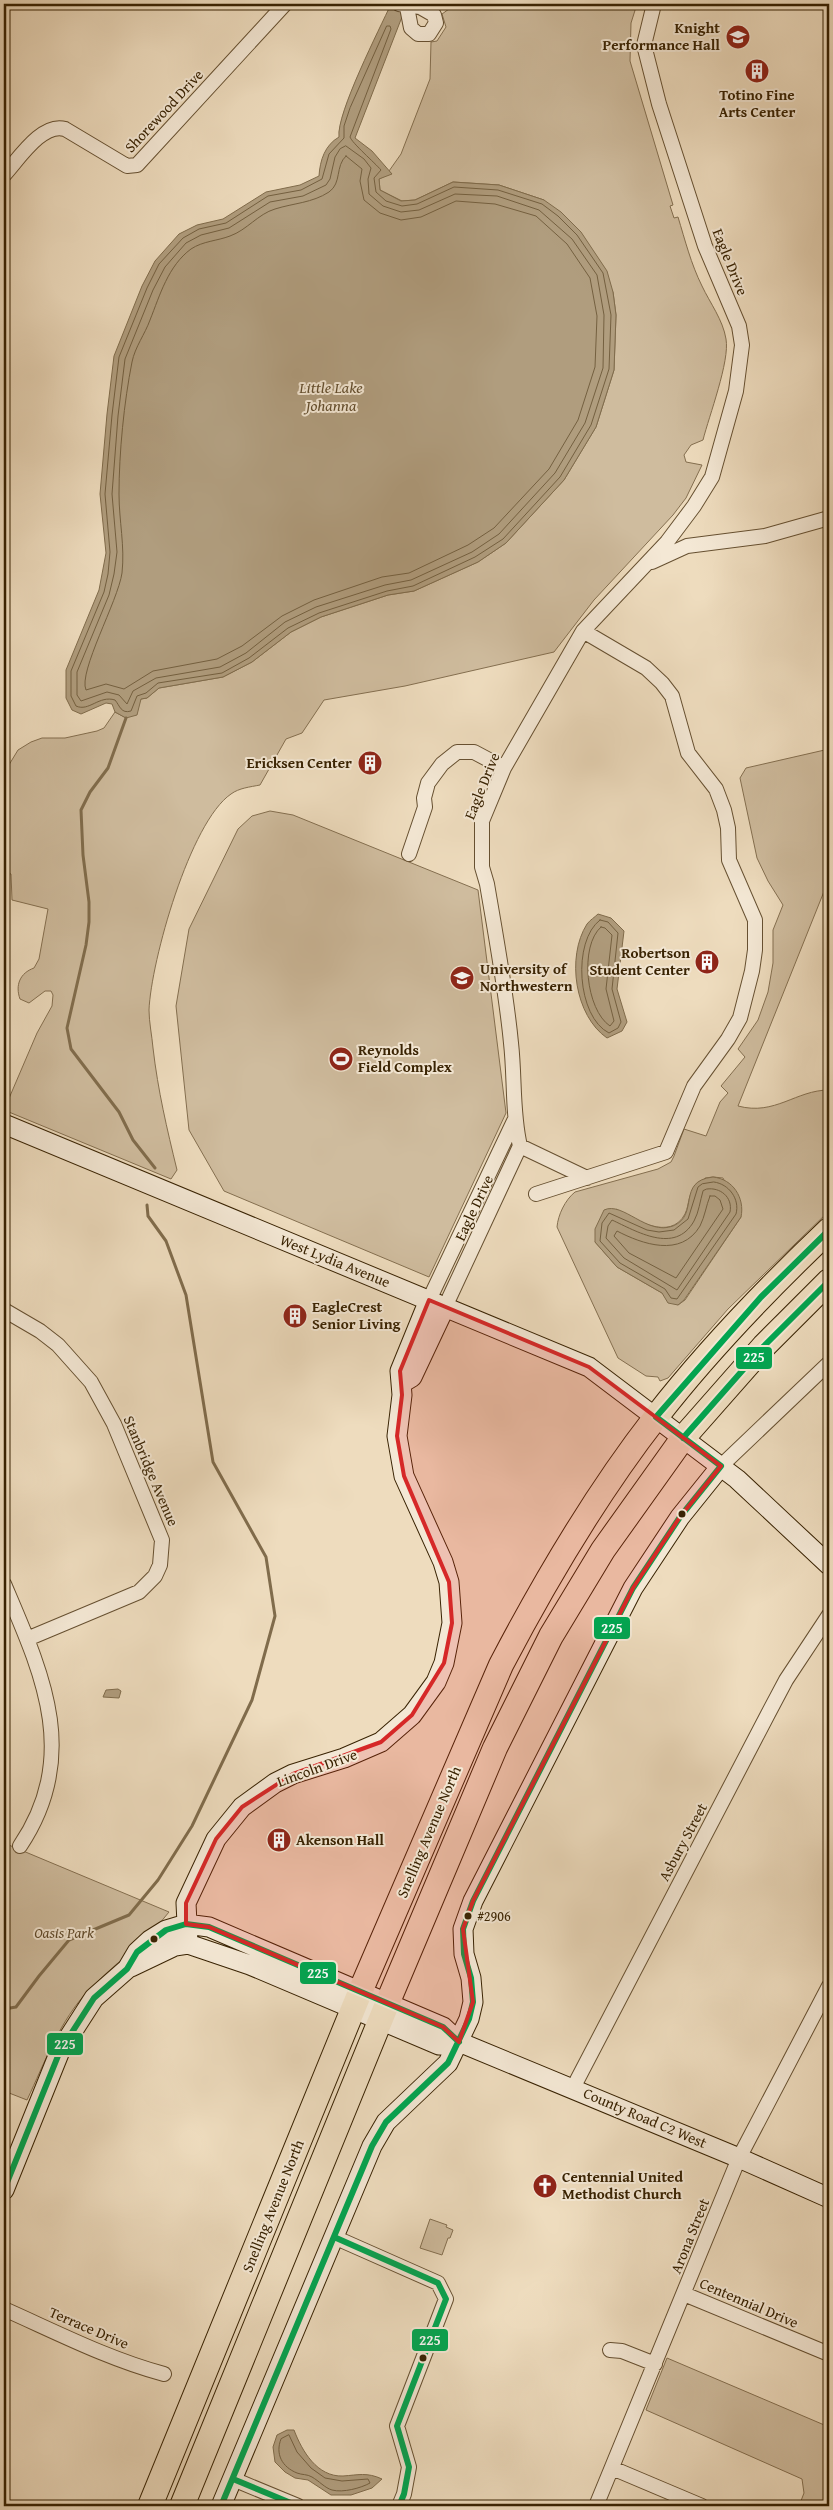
<svg xmlns="http://www.w3.org/2000/svg" width="833" height="2510" viewBox="0 0 833 2510" font-family="'Gentium Book Plus',serif">
<rect width="100%" height="100%" fill="#eedcbe"/>
<filter id="stains"><feTurbulence type="fractalNoise" baseFrequency=".004" numOctaves="4"/><feColorMatrix values="0 0 0 0 .2 0 0 0 0 .09 0 0 0 0 .02 0 0 0 .5 -.17"/></filter>
<radialGradient id="worn" r=".72"><stop offset=".6" stop-color="#630" stop-opacity="0"/><stop offset="1" stop-color="#630" stop-opacity=".3"/></radialGradient>
<path fill="#cfbc9e" stroke="#846f50" fill-rule="evenodd" d="M456 4H637L631 23 630 61 673 205 670 206 674 218 678 217C685 240 691 264 702 286 710 303 723 320 726 339 730 361 709 416 703 440L691 445 684 455 686 462 702 465 686 498 673 515 594 600 554 652 405 686 324 700 302 733 286 739 260 785C250 787 239 788 231 794 190 822 151 961 149 1010 149 1022 152 1036 153 1048 158 1091 167 1129 177 1170L171 1179 4 1110 37 1033 52 1006 53 995 51 991H45L29 1003 20 999C15 985 20 973 34 968L39 959 48 909 12 900 11 874 4 872V773L18 750 31 742 42 738H65L97 731 104 728 115 712 126 718 141 699 147 698 159 688 223 677 252 662 291 632 321 617 388 595 414 591 478 562 506 543 564 480 596 427 614 370 616 315 613 292 544 200 499 185 453 182 415 200 402 201 380 190 379 179 391 173 389 171 401 154 430 79 431 42 437 41 446 27 442 14Z
M829 749V879L738 1106C775 1116 796 1090 829 1090V1211L728 1309 668 1378 660 1381 658 1377 646 1376 618 1358 557 1227C558 1215 565 1200 575 1192L658 1169 671 1162 674 1156 684 1129 706 1136 720 1102 728 1093 721 1086 745 1057 738 1049 758 1020 768 992 773 963V930L783 905 768 881 757 858 740 778 746 768ZM713 1177 723 1178 741 1217 685 1300 678 1305 662 1293 617 1267 595 1242 616 1209C634 1219 670 1242 685 1214 688 1208 688 1202 690 1196 693 1189 701 1183 705 1178Z
M270 811 293 815 478 890 506 1113 429 1277 224 1191 189 1130 176 1006 189 929 238 829 252 816Z
M4 1843 169 1912C146 1942 115 1963 89 1990 60 2020 45 2062 27 2100L4 2091Z
M430 2219 447 2225 446 2227 453 2230 450 2238H448L442 2255 420 2248Z
M667 2358 829 2427V2506H799L804 2493 802 2479 646 2410Z"/>
<path fill="#b09d7e" stroke="#806c4c" d="M391 4H407L355 138 372 151 392 174 379 179 380 190 401 201 415 200 453 182 499 185 544 200 561 212 581 232 607 271 613 292 616 315 614 370 596 427 564 480 506 543 478 562 414 591 388 595 321 617 291 632 252 662 223 677 159 688 147 698 141 699 137 715 126 718 115 712 112 704 106 703 81 714 72 710 66 698V670L99 590 106 553 100 494 107 414 114 356 142 286 155 261 179 234 197 225 223 219 266 192 300 185 319 176C320 160 325 145 339 137 336 114 380 28 391 4Z
M598 914 611 918 624 931 617 989 627 1022 622 1031 607 1038C575 1016 566 957 587 924 590 920 595 917 598 914Z
M713 1177C733 1179 745 1198 741 1217L684 1300 678 1305 668 1303 662 1293 617 1267 595 1242V1229L604 1210C623 1201 647 1236 673 1226 700 1215 676 1181 713 1177Z
M118 1689 121 1691 119 1698 103 1697 106 1690Z
M287 2430H294C302 2451 317 2477 343 2476 358 2475 367 2472 382 2479L372 2488 351 2495H331L308 2480 295 2478 285 2472 275 2462 273 2447 277 2435Z"/>
<g fill="none" stroke-linecap="round" stroke-linejoin="round">
<path stroke="#746040" stroke-width="1" d="M387 26H390L391 29 350 137C352 143 375 163 381 170L374 178 376 192 386 201 402 206 417 204 454 187 498 190 542 204 558 216 577 235 603 273 611 315 609 369 591 425 560 477 503 539 475 557 413 586 387 591 319 613 288 628 249 658 222 673 158 683 146 693 137 696 131 711C121 714 120 706 115 700 99 695 89 712 76 706L71 696V671L104 592 108 574 110 552 105 494 112 415 119 357 147 288 159 264 183 238 199 229 226 223 268 196 301 190 322 179 329 154 344 138V126L350 108Z
M346 146 364 159 371 168 368 179 369 194 383 206 401 212 419 210 455 194 497 196 539 210 572 239 597 275 604 315 603 368 585 423 555 473 499 534 472 552 411 580 385 585 316 607 285 622 246 653 220 667 156 678 133 691 127 704 119 695 107 692 81 701 77 695V672L109 595 114 574 117 552 112 494 118 416 125 359 153 290 165 267 186 243 201 235 229 228 270 202 303 196 326 185 330 179 335 157 340 149Z
M346 156 362 169 360 181 364 200 380 213 401 220 421 217 456 201 495 204 536 216 567 244 590 278 597 316 595 367 578 420 549 469 494 528 468 545 409 573 382 577 314 600 282 616 242 646 217 659 153 671 124 689 106 684 86 690C78 672 118 601 122 573 125 546 119 521 119 494 119 453 124 402 132 362 135 347 145 334 150 320 160 295 168 266 191 249 203 241 217 241 230 236 247 230 258 214 275 209 294 203 312 203 329 192 342 183 335 166 346 156Z
M600 920 608 922 618 933 612 989 621 1022 618 1028 609 1033C577 1017 572 941 600 920Z
M601 927 605 928 612 935 606 989 614 1021 610 1026C586 1010 579 946 601 927Z
M714 1182C729 1184 740 1199 736 1214L677 1299 671 1298 665 1289 620 1263 600 1241 602 1223 609 1213 647 1230 659 1232 674 1230 688 1219 698 1187 702 1184Z
M707 1189C720 1187 733 1197 730 1212L677 1290 624 1258 606 1238 608 1226 612 1220C636 1231 675 1255 694 1221 699 1212 700 1201 703 1191Z
M710 1196H715L720 1200 723 1209 676 1278 629 1253 614 1236 617 1231C642 1244 681 1258 700 1226 705 1216 706 1206 710 1196Z
M289 2435 297 2452 311 2468 325 2478 342 2481 368 2479 370 2483C361 2488 343 2493 332 2490 325 2488 319 2481 312 2477 307 2474 302 2475 297 2473 282 2467 275 2454 281 2439Z"/>
<path stroke="#806c4c" stroke-width="3" d="M126 718 108 768 90 792 81 810 83 855 89 902V922L86 945 67 1028 71 1049 119 1112 133 1140 155 1168
M4 2009 16 2007 39 1976 69 1940 129 1915 158 1880 192 1826 252 1700 275 1616 266 1557 213 1462 186 1295 166 1241 148 1216 147 1205"/>
<defs>
<path id="street" d="M399 4 420 7 434 15 436 23 429 34H418L411 28 407 7
M4 175C18 160 42 122 65 129L127 166 137 165 285 4
M652 562 687 546 765 536 829 518
M409 854 425 807 424 798 428 783 442 764 457 752H474L504 768
M520 1146 587 1178
M536 1194 666 1152 694 1086 728 1039 740 1018 752 971 755 950V920L729 860 728 828 724 810 716 789 688 753 672 696 662 683 646 668 583 631
M429 1300 514 1121
M445 1307 520 1146C512 1113 515 1078 511 1043 506 990 496 937 487 884L482 867V821L504 768 583 631 667 542 694 506 712 477 736 391 742 345 739 326 705 246 659 104 644 45 654 4
M4 1310 40 1331 58 1345 91 1382 114 1424 162 1540 160 1565 155 1576 139 1592 27 1639
M721 1466 829 1363
M4 1584C42 1673 81 1755 20 1846
M573 2088 768 1714 786 1680 829 1615
M334 2237 438 2283 446 2299 397 2426 409 2467 404 2494 399 2506
M684 2294 829 2354
M4 2309C56 2332 108 2359 164 2374
M610 2350 622 2351 655 2364
M612 2468 702 2506
M233 2479 298 2506
M596 2506 739 2158 829 1986"/>
<path id="secondary" d="M4 1124 589 1367 737 1479 829 1565
M402 1383 412 1377 445 1307
M188 1944 186 1903 216 1839 242 1807 275 1783 293 1774 344 1758 381 1742 412 1715 436 1682 444 1663 452 1623 449 1582 443 1562 404 1476 397 1436 402 1395 400 1371 429 1300
M131 1967 175 1946 188 1944 250 1965 439 2045 459 2042
M4 2190 60 2051 94 1998 127 1969 137 1952 150 1940 166 1930 186 1924 209 1927 443 2027 459 2042 739 2158 829 2198
M221 2506 372 2146 386 2122 448 2063 469 2019 473 2002 471 1978 464 1954 463 1929 473 1901 633 1588 680 1517 721 1466"/>
<path id="highway" d="M150 2506 360 1992 501 1665C546 1579 596 1494 656 1417 708 1350 768 1288 829 1230
M182 2506 387 2004 495 1748 551 1636 603 1550 683 1438 764 1346 829 1281"/>
</defs>
<use href="#street" stroke="#665031" stroke-width="16"/>
<use href="#secondary" stroke="#382202" stroke-width="21"/>
<use href="#highway" stroke="#382202" stroke-width="26"/>
<use href="#street" stroke="#f4e8d5" stroke-width="14"/>
<use href="#secondary" stroke="#f4e8d5" stroke-width="19"/>
<use href="#highway" stroke="#eedcbe" stroke-width="24"/>
<defs>
<path id="bus-1" d="M683 1438 764 1346 829 1281
M721 1466 656 1417 761 1297 829 1230
M4 2190 60 2051 94 1998 127 1969 137 1952 166 1930 186 1924 209 1927 443 2027 459 2042
M334 2237 438 2283 446 2299 397 2426 409 2467 404 2494 399 2506
M233 2479 298 2506
M221 2506 372 2146 386 2122 448 2063 469 2019 473 2002 471 1978 464 1954 463 1929 473 1901 633 1588 680 1517 721 1466"/>
</defs>
<use href="#bus-1" stroke="#f4e8d5" stroke-width="10"/>
<use href="#bus-1" stroke="#00a651" stroke-width="6"/>
</g>
<path fill="#d62828" fill-opacity="0.2" stroke="#d62828" stroke-width="4" stroke-linejoin="round" d="M429 1300 589 1367 721 1466 680 1517 633 1588 473 1901 463 1929 473 2002 459 2042 443 2027 209 1927 186 1924V1903L216 1839 242 1807 293 1774 381 1742 412 1715 444 1663 452 1623 449 1582 404 1476 397 1436 402 1395 400 1371Z"/>
<defs>
<symbol id="university-disc" viewBox="-11 -11 22 22"><circle r="9.5" fill="#8f2418" stroke="#f4e8d5"/><path d="M0-5L7-2L0 1L-7-2ZM-4 1L0 2.5L4 1V4Q0 6-4 4Z" fill="#fff"/></symbol>
<symbol id="building-disc" viewBox="-11 -11 22 22"><circle r="9.5" fill="#8f2418" stroke="#f4e8d5"/><path d="M-4-6H4V6H1V3H-1V6H-4ZM-2.5-4.3h1.7v1.8h-1.7ZM.8-4.3h1.7v1.8H.8ZM-2.5-1h1.7V.8h-1.7ZM.8-1h1.7V.8H.8Z" fill="#fff"/></symbol>
<symbol id="stadium-disc" viewBox="-11 -11 22 22"><circle r="9.5" fill="#8f2418" stroke="#f4e8d5"/><path d="M0-5a6.5 5 0 1 0 0 10a6.5 5 0 1 0 0-10ZM-3.5-1.8h7v3.6h-7Z" fill="#fff"/></symbol>
<symbol id="church-disc" viewBox="-11 -11 22 22"><circle r="9.5" fill="#8f2418" stroke="#f4e8d5"/><path d="M-1.2-6h2.4v3.5h3.3v2.4h-3.3V6h-2.4V-.1h-3.3v-2.4h3.3Z" fill="#fff"/></symbol>
</defs>
<g fill-rule="evenodd">
<use href="#university-disc" x="724" y="23" width="28" height="28"/>
<use href="#building-disc" x="743" y="57" width="28" height="28"/>
<use href="#building-disc" x="356" y="749" width="28" height="28"/>
<use href="#building-disc" x="693" y="948" width="28" height="28"/>
<use href="#university-disc" x="448" y="964" width="28" height="28"/>
<use href="#stadium-disc" x="327" y="1045" width="28" height="28"/>
<use href="#building-disc" x="281" y="1302" width="28" height="28"/>
<use href="#building-disc" x="265" y="1826" width="28" height="28"/>
<use href="#church-disc" x="531" y="2172" width="28" height="28"/>
</g>
<g fill="#382202" stroke="#f4e8d5" stroke-width="2">
<circle cx="682" cy="1514" r="4.5"/>
<circle cx="468" cy="1916" r="4.5"/>
<circle cx="154" cy="1939" r="4.5"/>
<circle cx="423" cy="2358" r="4.5"/>
</g>
<g text-anchor="middle" stroke-width="4" stroke-linejoin="round" paint-order="stroke">
<g font-size="14" fill="#382202" stroke="#f4e8d5" text-anchor="start">
<text x="477" y="1921">#2906</text>
</g>
<g font-size="15" font-weight="bold" fill="#382202" stroke="#f4e8d5" text-anchor="start">
<text x="720" y="33" text-anchor="end">Knight<tspan x="720" dy="17">Performance Hall</tspan></text>
<text x="757" y="100" text-anchor="middle">Totino Fine<tspan x="757" dy="17">Arts Center</tspan></text>
<text x="352" y="768" text-anchor="end">Ericksen Center</text>
<text x="690" y="958" text-anchor="end">Robertson<tspan x="690" dy="17">Student Center</tspan></text>
<text x="480" y="974">University of<tspan x="480" dy="17">Northwestern</tspan></text>
<text x="358" y="1055">Reynolds<tspan x="358" dy="17">Field Complex</tspan></text>
<text x="312" y="1312">EagleCrest<tspan x="312" dy="17">Senior Living</tspan></text>
<text x="296" y="1845">Akenson Hall</text>
<text x="562" y="2182">Centennial United<tspan x="562" dy="17">Methodist Church</tspan></text>
</g>
<g font-size="15" fill="#382202" stroke="#f4e8d5">
<text transform="translate(164 111) rotate(-47)" y="5">Shorewood Drive</text>
<text transform="translate(730 262) rotate(68)" y="5">Eagle Drive</text>
<text transform="translate(482 786) rotate(-68)" y="5">Eagle Drive</text>
<text transform="translate(474 1208) rotate(-65)" y="5">Eagle Drive</text>
<text transform="translate(335 1261) rotate(22)" y="5">West Lydia Avenue</text>
<text transform="translate(151 1471) rotate(67)" y="5">Stanbridge Avenue</text>
<text transform="translate(317 1768) rotate(-20)" y="5">Lincoln Drive</text>
<text transform="translate(429 1832) rotate(-67)" y="5">Snelling Avenue North</text>
<text transform="translate(683 1842) rotate(-62)" y="5">Asbury Street</text>
<text transform="translate(645 2118) rotate(23)" y="5">County Road C2 West</text>
<text transform="translate(273 2206) rotate(-68)" y="5">Snelling Avenue North</text>
<text transform="translate(690 2236) rotate(-68)" y="5">Arona Street</text>
<text transform="translate(749 2303) rotate(23)" y="5">Centennial Drive</text>
<text transform="translate(89 2328) rotate(23)" y="5">Terrace Drive</text>
</g>
<g font-size="15" font-style="italic" fill="#5e4829" stroke="#f4e8d5">
<text x="64" y="1938">Oasis Park</text>
</g>
<g font-size="16" font-style="italic" fill="#624d2d" stroke="#f4e8d5">
<text x="331" y="393">Little Lake<tspan x="331" dy="18">Johanna</tspan></text>
</g>
</g>
<g stroke="#f4e8d5" stroke-width="2">
<rect x="735" y="1346" width="38" height="24" rx="5" fill="#00a651"/>
<rect x="593" y="1616" width="38" height="24" rx="5" fill="#00a651"/>
<rect x="299" y="1961" width="38" height="24" rx="5" fill="#00a651"/>
<rect x="46" y="2032" width="38" height="24" rx="5" fill="#00a651"/>
<rect x="411" y="2328" width="38" height="24" rx="5" fill="#00a651"/>
</g>
<g font-size="14" text-anchor="middle" font-weight="bold" fill="#fff">
<text x="754" y="1362">225</text>
<text x="612" y="1633">225</text>
<text x="318" y="1978">225</text>
<text x="65" y="2049">225</text>
<text x="430" y="2345">225</text>
</g>
<rect width="833" height="2510" fill="none" stroke="#eedcbe" stroke-width="20"/>
<rect x="5" y="5" width="823" height="2500" fill="none" stroke="#382202" stroke-width="2.5"/>
<rect x="10" y="10" width="813" height="2490" fill="none" stroke="#382202"/>
<rect width="100%" height="100%" filter="url(#stains)"/>
<rect width="100%" height="100%" fill="url(#worn)"/>
</svg>
